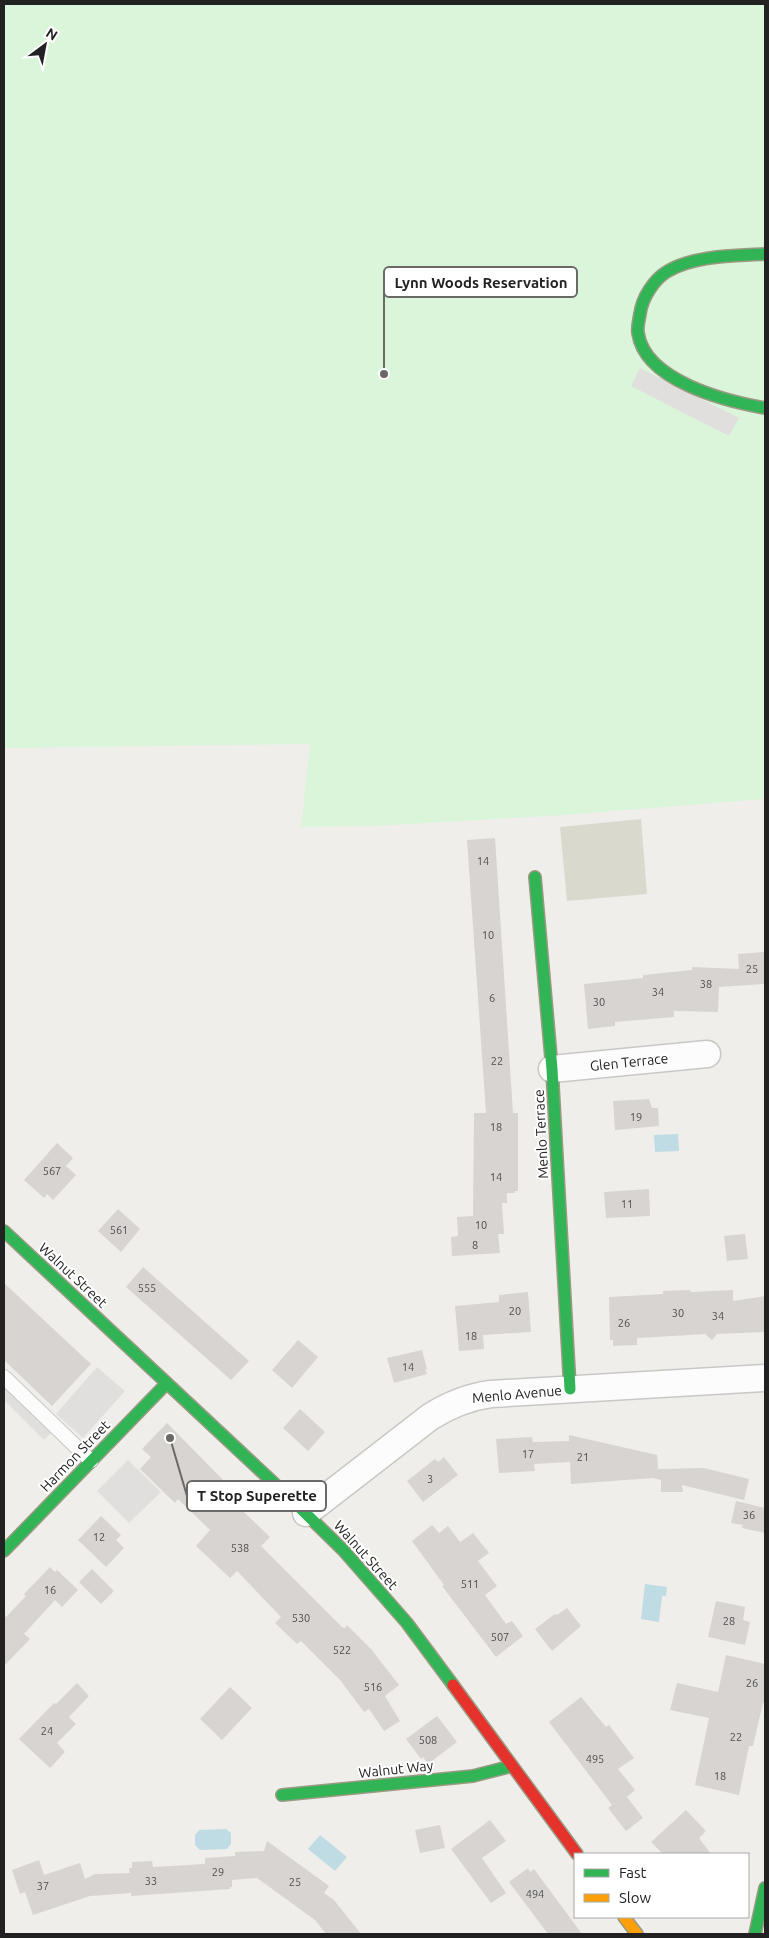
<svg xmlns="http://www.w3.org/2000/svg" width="769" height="1938" viewBox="0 0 769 1938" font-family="Ubuntu,sans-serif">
<rect width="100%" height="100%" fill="#f0eeeb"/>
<path fill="#d9d9cd" d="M641 819 647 894 567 901 560 827Z"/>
<path fill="#daf5da" d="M4 4H765V799L565 815 375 826 301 827 310 744 4 748Z"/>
<path fill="#e0dfde" d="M640 368 739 418 729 436 631 386Z
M97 1367 125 1391 83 1438 56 1414Z
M4 1387 51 1433 44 1440 4 1400Z
M128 1460 161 1492 129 1523 97 1491Z"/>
<path fill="#bfdbe3" d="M678 1134 679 1151 655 1152 654 1135Z
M645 1584 667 1587 666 1596H662L659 1622 641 1619Z
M226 1829 231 1833V1844L227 1849 200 1850 195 1845V1835L199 1830Z
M320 1835 347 1857 335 1871 308 1849Z"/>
<path fill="#d7d4d2" d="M495 838 513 1113H518V1191H515V1193H507V1203H502L504 1234H498L500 1253 452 1256 451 1237 458 1236 457 1217 473 1216 474 1113H486L467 840Z
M765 952V984L719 987 718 1012 674 1011V1017L615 1022V1026L588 1029 584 984 643 978V975L692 970V967L739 969 738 954Z
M649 1099 652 1108H658L659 1126 615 1130 613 1101Z
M57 1143 73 1158 66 1166 76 1175 53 1200 47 1194 44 1198 24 1180Z
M649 1189 650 1216 606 1218 604 1192Z
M118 1209 140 1229 121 1252 98 1231Z
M745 1234 748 1259 727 1261 724 1236Z
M143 1267 249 1361 231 1380 126 1287Z
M4 1283 91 1364 52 1406 4 1360Z
M690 1290 691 1292 733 1290V1301L765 1296V1332L717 1334 712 1340 705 1334 639 1338H637V1345L613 1346V1340H610L609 1297 663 1294V1291Z
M528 1292 531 1332 483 1335 484 1349 459 1351 455 1306 499 1302V1295Z
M298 1340 318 1357 292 1388 272 1370Z
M422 1350 427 1369H425L427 1374 394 1383 387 1358Z
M300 1409 325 1432 308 1451 283 1428Z
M167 1423 229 1486 224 1493 270 1537 261 1546 342 1627 345 1628 347 1625 371 1649 399 1685 385 1696 400 1721 384 1731 369 1709 364 1712 340 1680 301 1641 297 1644 275 1623 281 1617 237 1571 230 1578 196 1546 210 1530 178 1499 175 1503 140 1469 151 1457 142 1449Z
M569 1435 657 1455 658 1469 704 1468 749 1479 744 1500 682 1485 683 1492H661V1480L653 1478 571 1484 570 1462 534 1464 535 1471 499 1473 496 1439 532 1437 533 1442 569 1441Z
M444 1457 458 1475 423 1502 407 1481 435 1459 438 1462Z
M736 1501 765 1508V1533L742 1528 743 1525 731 1523Z
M101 1516 121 1535 116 1540 124 1548 106 1567 78 1540Z
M432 1525 439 1533 448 1526 460 1542 473 1533 489 1553 478 1561 497 1586 485 1595 506 1624 512 1621 523 1636 496 1657 442 1586 444 1585 412 1541Z
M50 1567 55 1572 57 1570 78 1590 62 1607 55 1600 24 1634 30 1639 4 1666V1615L6 1617 26 1596 24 1594Z
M92 1569 114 1591 101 1604 79 1582Z
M716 1601 745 1607 743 1620 750 1622 745 1645 708 1637Z
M567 1608 581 1626 552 1651 535 1629 555 1614 557 1615Z
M726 1655 765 1664V1703H763L753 1746H749L739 1795 695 1785 709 1718 670 1710 677 1683 718 1692Z
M77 1683 89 1696 69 1717 76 1724 57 1743 65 1752 50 1768 19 1739 54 1703 56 1704Z
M230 1687 252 1708 222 1740 200 1719Z
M581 1697 606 1727 609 1725 634 1758 618 1769 635 1790 627 1797 643 1818 626 1831 608 1808 612 1805 549 1722Z
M437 1716 457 1742 428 1764 423 1757 421 1759 406 1739Z
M686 1810 706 1831 699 1838 711 1854H663L651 1842Z
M490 1820 506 1841 482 1858 506 1893 491 1903 451 1849Z
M440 1825 445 1848 420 1853 415 1830Z
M267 1841 329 1886 324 1893 334 1900 361 1934H326L315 1920 257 1878 232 1880V1887H230V1889L131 1896V1893L90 1896 33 1915 25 1892 20 1894 12 1870 39 1860 44 1875 80 1863 85 1879 95 1874 130 1873 129 1868H132V1862L152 1861 153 1867 205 1864V1858L235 1856V1852L264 1851Z
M528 1868 530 1872 534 1869 582 1934H548L509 1882Z"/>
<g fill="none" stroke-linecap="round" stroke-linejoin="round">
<defs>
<path id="lane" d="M4 1377 91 1461"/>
<path id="street" d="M552 1069 707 1054
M306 1513 430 1417C449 1405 468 1397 491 1394L765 1378"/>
<path id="fast" d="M765 254C734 256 696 255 668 271 654 279 642 298 640 314 639 320 637 327 638 333 645 381 725 401 765 408
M535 877 552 1069 570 1389
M4 1231 293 1501 343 1550 407 1623 453 1685
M4 1551 167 1383
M282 1795 473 1776 512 1766
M755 1934 765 1888"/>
<path id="slow" d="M624 1917 637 1934"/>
<path id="jam" d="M453 1685 577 1854"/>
</defs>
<use href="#lane" stroke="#c9c8c7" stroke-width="16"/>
<use href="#street" stroke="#c9c8c7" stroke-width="29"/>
<use href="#fast" stroke="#999a82" stroke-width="14"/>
<use href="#slow" stroke="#999a82" stroke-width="14"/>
<use href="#jam" stroke="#999a82" stroke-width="14"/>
<use href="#lane" stroke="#fdfcfc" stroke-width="14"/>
<use href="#street" stroke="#fdfcfc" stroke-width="26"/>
<use href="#fast" stroke="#30b455" stroke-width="11"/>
<use href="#slow" stroke="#ff9f0a" stroke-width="11"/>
<use href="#jam" stroke="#e5322d" stroke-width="11"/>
</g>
<g text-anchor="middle" stroke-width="4" stroke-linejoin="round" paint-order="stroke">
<g font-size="11" fill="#4f4e4e">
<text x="483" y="865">14</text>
<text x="488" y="939">10</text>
<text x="752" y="973">25</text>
<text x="706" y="988">38</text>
<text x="658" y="996">34</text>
<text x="492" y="1002">6</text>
<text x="599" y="1006">30</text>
<text x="497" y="1065">22</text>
<text x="636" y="1121">19</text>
<text x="496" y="1131">18</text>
<text x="52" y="1175">567</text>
<text x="496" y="1181">14</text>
<text x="627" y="1208">11</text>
<text x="481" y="1229">10</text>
<text x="119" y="1234">561</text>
<text x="475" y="1249">8</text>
<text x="147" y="1292">555</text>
<text x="515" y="1315">20</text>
<text x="678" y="1317">30</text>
<text x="718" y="1320">34</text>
<text x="624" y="1327">26</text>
<text x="471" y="1340">18</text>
<text x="408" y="1371">14</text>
<text x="528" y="1458">17</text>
<text x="583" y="1461">21</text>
<text x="430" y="1483">3</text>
<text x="749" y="1519">36</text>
<text x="99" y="1541">12</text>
<text x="240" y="1552">538</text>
<text x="470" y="1588">511</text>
<text x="50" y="1594">16</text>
<text x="301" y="1622">530</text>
<text x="729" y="1625">28</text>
<text x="500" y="1641">507</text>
<text x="342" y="1654">522</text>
<text x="752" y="1687">26</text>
<text x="373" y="1691">516</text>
<text x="47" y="1735">24</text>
<text x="736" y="1741">22</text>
<text x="428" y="1744">508</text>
<text x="595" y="1763">495</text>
<text x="720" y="1780">18</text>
<text x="218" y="1876">29</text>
<text x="151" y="1885">33</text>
<text x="295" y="1886">25</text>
<text x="43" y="1890">37</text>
<text x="535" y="1898">494</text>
</g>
<g font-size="14" fill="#222" stroke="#fff">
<text transform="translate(629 1062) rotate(-6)" y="5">Glen Terrace</text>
<text transform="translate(541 1134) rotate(-93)" y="5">Menlo Terrace</text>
<text transform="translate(73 1275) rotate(43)" y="5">Walnut Street</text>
<text transform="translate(517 1394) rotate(-5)" y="5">Menlo Avenue</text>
<text transform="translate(75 1456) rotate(-46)" y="5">Harmon Street</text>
<text transform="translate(366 1555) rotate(48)" y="5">Walnut Street</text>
<text transform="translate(396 1769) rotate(-6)" y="5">Walnut Way</text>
</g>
</g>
<path fill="none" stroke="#6a6968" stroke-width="2" d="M384 374L384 282M170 1438L187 1496"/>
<g fill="#6a6968" stroke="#fff" stroke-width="2">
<circle cx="384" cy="374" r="5"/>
<circle cx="170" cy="1438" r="5"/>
</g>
<g fill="#fff" stroke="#6a6968" stroke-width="2">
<rect x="384" y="267" width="193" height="30" rx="5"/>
<rect x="187" y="1481" width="139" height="30" rx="5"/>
</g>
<g font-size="15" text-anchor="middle" font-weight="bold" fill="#222">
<text x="481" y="288">Lynn Woods Reservation</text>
<text x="257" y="1501">T Stop Superette</text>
</g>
<rect width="769" height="1938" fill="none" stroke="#222222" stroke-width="10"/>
<rect x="574" y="1853" width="175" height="65" fill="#ffffff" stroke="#a7a7a7"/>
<rect x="584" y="1869" width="25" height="8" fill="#30b455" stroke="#a7a7a7"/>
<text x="619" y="1878" font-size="15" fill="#222222">Fast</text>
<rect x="584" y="1894" width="25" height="8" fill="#ff9f0a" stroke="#a7a7a7"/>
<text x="619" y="1903" font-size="15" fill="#222222">Slow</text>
<g transform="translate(45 45) rotate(32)" stroke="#ffffff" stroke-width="4" paint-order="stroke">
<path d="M0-4L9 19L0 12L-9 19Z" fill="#222222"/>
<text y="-8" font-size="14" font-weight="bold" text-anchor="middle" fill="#222222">N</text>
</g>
</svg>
